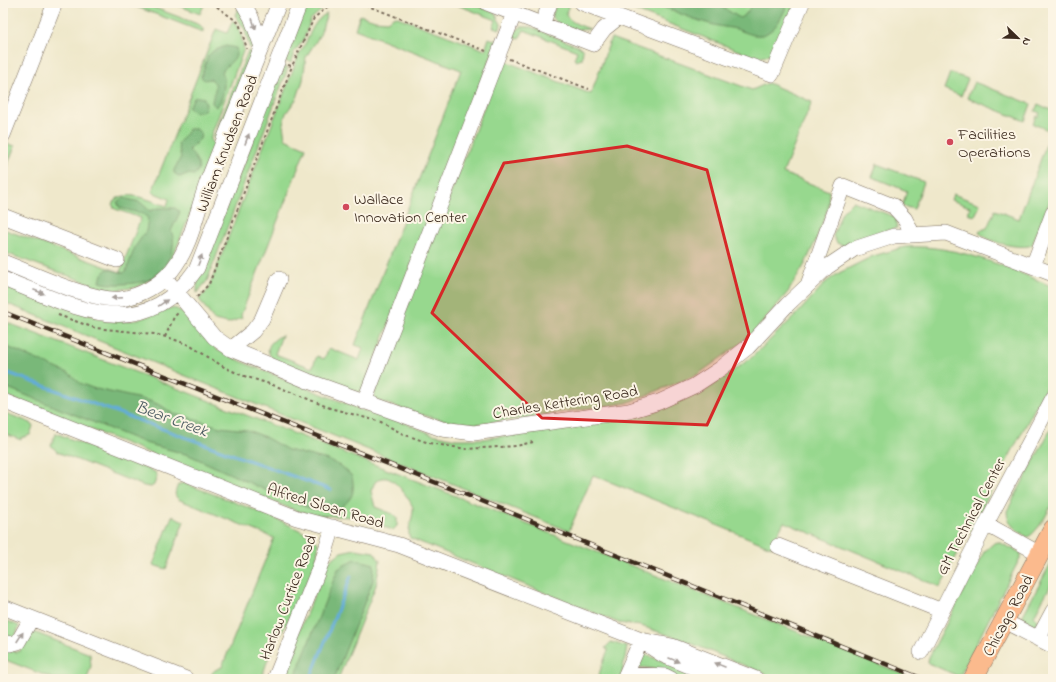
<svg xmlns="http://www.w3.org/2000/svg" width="1056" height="682" viewBox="0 0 1056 682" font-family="'Indie Flower',sans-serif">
<rect width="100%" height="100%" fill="#fcf5e5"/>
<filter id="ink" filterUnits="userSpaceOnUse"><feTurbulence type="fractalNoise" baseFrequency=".025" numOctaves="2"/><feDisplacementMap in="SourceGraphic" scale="8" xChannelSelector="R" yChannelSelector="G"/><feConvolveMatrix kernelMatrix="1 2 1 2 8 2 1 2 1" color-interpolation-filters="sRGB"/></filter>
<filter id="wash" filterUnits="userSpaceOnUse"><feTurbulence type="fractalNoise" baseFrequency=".012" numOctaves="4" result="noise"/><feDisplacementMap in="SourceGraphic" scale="16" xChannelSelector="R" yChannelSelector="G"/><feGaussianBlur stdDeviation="0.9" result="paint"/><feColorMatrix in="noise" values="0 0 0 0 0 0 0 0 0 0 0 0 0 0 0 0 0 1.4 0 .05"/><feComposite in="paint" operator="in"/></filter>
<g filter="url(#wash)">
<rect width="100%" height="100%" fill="#efe8cb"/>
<path fill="#97d88e" stroke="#698156" d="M126 3H142L200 25 203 29V32Z
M172 3H205L200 14Z
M307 3H330L311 19 303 41 294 52 291 63 284 61Z
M452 3H471L495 13 501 24 500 29 493 27 496 20Z
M556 3H569L566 15C571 23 582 26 590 29 577 31 560 29 552 17Z
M616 3H795L773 52 766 56 757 58Z
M239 8 252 24 254 49 249 47 245 30 235 15Z
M327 13 320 35 306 57 303 80 297 98 286 113 283 124 285 139 306 148 241 315 242 318 228 323 214 320 199 299 208 290 299 54C310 39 310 23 327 13Z
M360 15 375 20 387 21 395 16 485 50 489 38 497 41 362 394 274 360C262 349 271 341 282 335L275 354 312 368 317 356 324 359 329 348 359 360 363 348 355 345 461 70 355 29Z
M233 20 240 30 244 49 211 136V140L217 147 170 264 162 273 137 287 115 290 102 288 3 252V229L120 272 141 218 115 209 112 204C122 186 153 202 167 206L169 199 152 192 216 29 227 33Z
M521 27H531L580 47 583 50 582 59 576 61 574 59 577 51 524 30 519 39 515 38 514 32Z
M611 38 752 90 768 83 812 102 783 173 829 191 828 208 816 240 805 264 788 292 750 337 697 375 627 403 477 424C440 423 407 410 372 399L502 60 591 94Z
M248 51 253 53 218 143 214 137Z
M282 66 288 68 207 281 197 293V281Z
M950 73 968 79 961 96 944 89Z
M974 82 1031 104 1025 121 967 98Z
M1038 104 1053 111V168L1050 175 1053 176V193L1032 245C1022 250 983 242 979 231L987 228 995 210 1019 219 1051 131 1033 124 1036 116 1038 117 1040 113 1035 111Z
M5 143 15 146 3 176V148Z
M877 164 924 182 914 209 902 206 907 191 872 177Z
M953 194 980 204 975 216 968 214 970 207 951 200Z
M853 201 895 217 897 228 874 234 844 246 837 243 833 236 842 212Z
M905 247C955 244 1008 267 1053 287V374L940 587 784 522 771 547 593 475 569 531 3 302V285L107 321H125L137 320 170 308 177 309 191 319 203 336 217 350 247 364 362 410 395 419 432 434 456 439H483L629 418 656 411 705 391 751 358 797 314 826 282 839 273 873 256Z
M3 321 484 507 916 679H777L683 640 641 626 619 623 410 538C406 530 414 517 413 508 411 500 394 478 386 478 382 477 378 480 375 482L371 491 375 507 393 514 397 518V526L393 530 352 517 314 515 294 510 3 395Z
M3 412 31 423 33 426 30 435 21 438V440L3 433Z
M1053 425C1053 448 1056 477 1053 499 1052 508 1035 536 1027 537 1017 530 1007 525 1007 511Z
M55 434H58L155 472 157 476 154 485 151 487 144 486 57 452 51 445Z
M183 483C205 491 309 528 318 543 322 566 283 628 272 650 267 659 265 670 261 679H218L212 676V673L215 670 222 667 274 538 180 500C173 496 175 492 178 485Z
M172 516 184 521 166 569 153 565Z
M998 542 1021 553V556L961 674 958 676 928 663 929 657 984 552 994 543Z
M355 549 374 552 380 561 376 585 338 679H279L328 562 341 552Z
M1053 559V581L1034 616 1038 620 1037 624 1031 629 1021 623 1022 617Z
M3 619 19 626 15 638 3 636Z
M31 631 90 654 91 666 87 679H54L3 659V649L16 652 20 651Z
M611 642 627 647 621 679H597L608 650 605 648Z
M643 654 713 679H678L663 670 640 667 637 664 639 656Z"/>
<path fill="#79b879" stroke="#5a714c" d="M652 3H715L740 18 746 14 753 3H788C783 14 778 27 767 33 755 40 742 29 731 28 703 25 678 12 652 3Z
M226 46 236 48C239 60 227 63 222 72 226 81 224 101 216 107L212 103C212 94 221 84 210 79L204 80 201 77 208 56 213 51Z
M198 97 204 98 206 105 204 111 194 112 188 107 194 98Z
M189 129H196L201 133 200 139 189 150C195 158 204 167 194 175L187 174 180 177 174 173V170L181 157 178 144Z
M123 198 140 202 150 211 158 208H175L180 212 171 231C180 248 163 275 145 281 134 284 110 286 100 282L102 274 107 269 124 273 126 271 135 247 146 231 148 218 143 214 120 208 117 202Z
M3 345 70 374 80 383 92 388 150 401 162 406 173 414 187 417 220 427 247 430 263 436 288 450 328 460 341 466 352 476C355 494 353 498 339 509H312L287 500 189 455 145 443 3 386Z
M355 559 374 564 373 581 334 679H294L338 569Z"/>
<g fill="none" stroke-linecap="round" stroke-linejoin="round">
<path stroke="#62acda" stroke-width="3" d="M3 371 331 490
M310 679 351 576"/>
</g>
</g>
<g filter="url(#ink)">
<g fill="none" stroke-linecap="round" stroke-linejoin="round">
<defs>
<path id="minor" d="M243 3 251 17 262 47
M487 3 593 44 604 29 619 17
M582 3 772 74 802 3
M542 25 550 3
M3 135 55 3
M3 216 117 260
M3 262C32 273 92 302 121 299 140 296 160 285 172 270 192 245 197 209 208 180 231 121 256 62 279 3
M1033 266 1053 213
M165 278 214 337 231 349 308 381 442 429 474 433 629 411 659 402 694 386 720 369 748 347 787 305 827 267 854 249 894 236 946 233 1053 274
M3 279C74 306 142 348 197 268L300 3
M809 282 843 186 893 206 905 219 913 235
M231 349 253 331 262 319 279 279
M3 401 297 518 399 545 641 640 672 646 756 679
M364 402 514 14
M986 524 1040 554
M778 546 942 611
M3 607 186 679
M1004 621 1053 646
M1038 639 1053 611
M3 642 10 644 18 642 31 619
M643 642 663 655 721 679
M921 652 986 524 1053 398
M626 674 665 676 671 679
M275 679 324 556 333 527
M624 679 641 640"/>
<path id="major" d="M973 679 1053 529"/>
</defs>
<use href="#minor" stroke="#7a6c5b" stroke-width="16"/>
<use href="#major" stroke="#7a6c5b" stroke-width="20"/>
<path stroke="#7a6c5b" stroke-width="2" stroke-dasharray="3 3" stroke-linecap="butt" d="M212 3 239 23 247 49
M360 3 486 51
M509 59 589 89
M288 65 292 66 314 18 332 3
M197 297 209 284 292 66
M58 315 95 328 154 334 170 338 189 345 224 367 241 375 276 386 330 408 381 422 403 434 429 443 466 449 516 446 533 442
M165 337 174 317 178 313"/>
<use href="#minor" stroke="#fff" stroke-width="15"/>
<use href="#major" stroke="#fbba8d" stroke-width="19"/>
<defs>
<path id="rail" d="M3 312 457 491 923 679"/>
</defs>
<use href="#rail" stroke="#3b2a1e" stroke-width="4.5"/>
<use href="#rail" stroke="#fcf5e5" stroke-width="3" stroke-dasharray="9" stroke-linecap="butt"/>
</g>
<defs><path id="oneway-solid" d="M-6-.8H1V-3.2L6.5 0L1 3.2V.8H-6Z"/></defs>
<g fill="#a79f9a">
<use href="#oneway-solid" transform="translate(254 24) rotate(71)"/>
<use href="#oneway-solid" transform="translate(247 139) rotate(-69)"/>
<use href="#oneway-solid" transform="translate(200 260) rotate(-69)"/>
<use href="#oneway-solid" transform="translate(39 292) rotate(21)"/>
<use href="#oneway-solid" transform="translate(117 298) rotate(177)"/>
<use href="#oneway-solid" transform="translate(163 303) rotate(-34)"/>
<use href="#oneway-solid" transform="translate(20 637) rotate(-57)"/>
<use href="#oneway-solid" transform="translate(674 660) rotate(22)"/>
<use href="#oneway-solid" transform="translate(720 665) rotate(-158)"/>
</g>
</g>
<path fill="#d62828" fill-opacity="0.2" stroke="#d62828" stroke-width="3" stroke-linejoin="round" d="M627 146 707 170 749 334 707 425 542 418 432 313 504 163Z"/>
<g fill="#d1495b" stroke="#fcf5e5" stroke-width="1.5">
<circle cx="950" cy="142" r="4"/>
<circle cx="346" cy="207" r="4"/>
</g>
<g text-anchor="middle" stroke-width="4" stroke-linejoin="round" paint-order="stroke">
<g font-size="16" fill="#3b2a1e" stroke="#fcf5e5" text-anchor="start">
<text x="958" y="139">Facilities<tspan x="958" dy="18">Operations</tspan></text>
<text x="354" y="204">Wallace<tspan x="354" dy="18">Innovation Center</tspan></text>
</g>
<g font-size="16" fill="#3b2a1e" stroke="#fcf5e5">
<text transform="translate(226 143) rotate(-69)" y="6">William Knudsen Road</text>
<text transform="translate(565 401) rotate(-9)" y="6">Charles Kettering Road</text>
<text transform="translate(326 505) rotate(17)" y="6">Alfred Sloan Road</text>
<text transform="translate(970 516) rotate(-62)" y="6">GM Technical Center</text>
<text transform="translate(287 597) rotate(-69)" y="6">Harlow Curtice Road</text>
<text transform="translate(1007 615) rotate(-62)" y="6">Chicago Road</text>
</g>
<g font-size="17" font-style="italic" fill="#495860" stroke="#fcf5e5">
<text transform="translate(172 418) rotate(20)" y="6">Bear Creek</text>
</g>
</g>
<rect width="1056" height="682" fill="none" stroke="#fcf5e5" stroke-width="16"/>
<g transform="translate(1018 38) rotate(113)" stroke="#fcf5e5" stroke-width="3" paint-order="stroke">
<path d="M0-3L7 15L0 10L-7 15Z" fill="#3b2a1e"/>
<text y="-6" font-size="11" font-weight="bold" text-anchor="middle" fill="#3b2a1e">N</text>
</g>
</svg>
